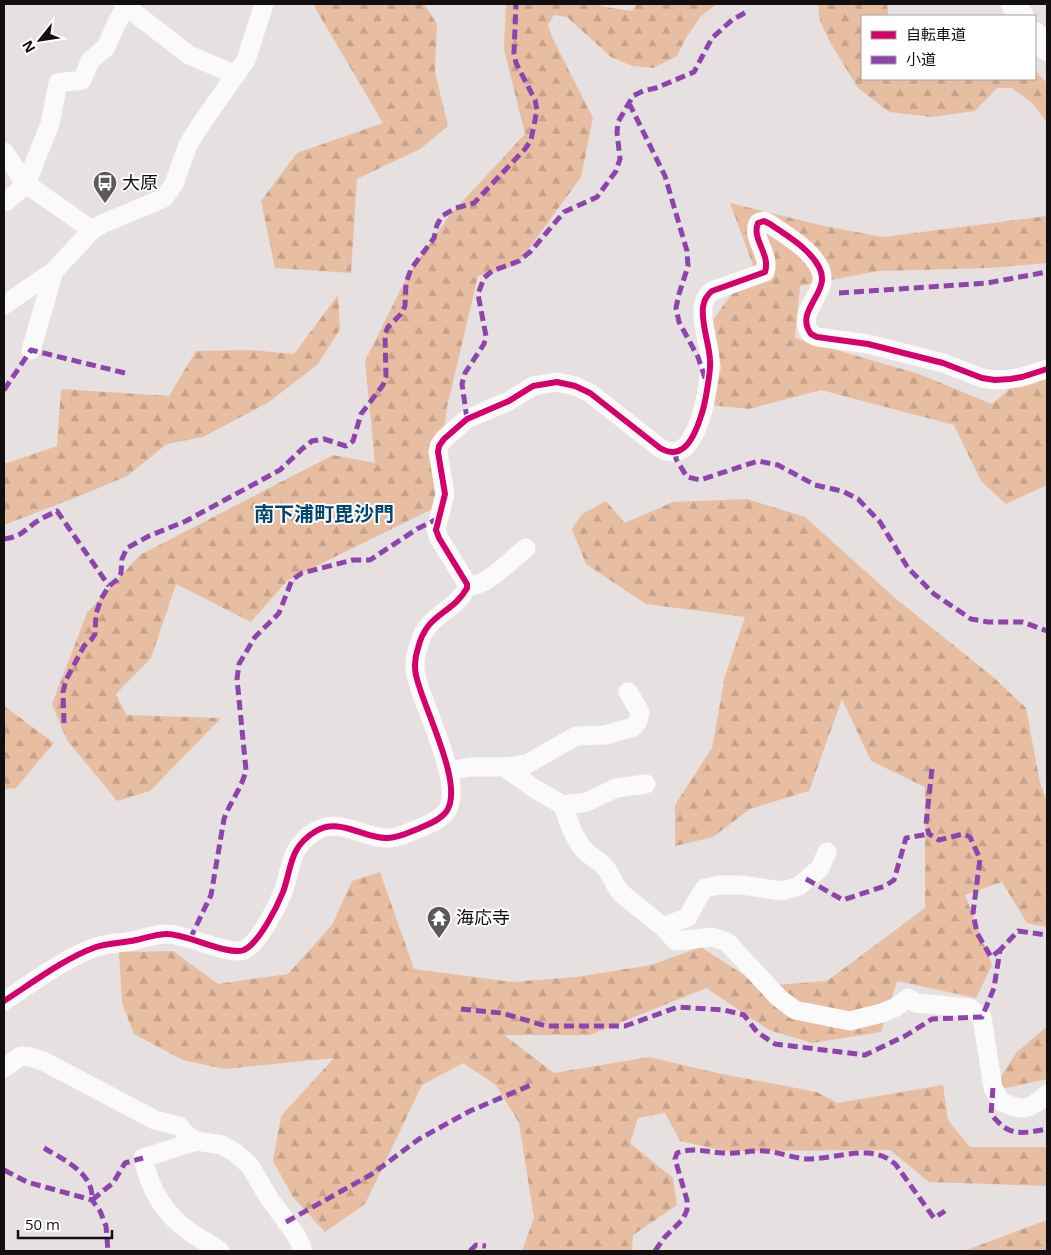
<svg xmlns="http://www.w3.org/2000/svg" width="1051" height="1255" viewBox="0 0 1051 1255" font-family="'Open Sans','Noto Sans JP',sans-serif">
<defs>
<pattern id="forest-firs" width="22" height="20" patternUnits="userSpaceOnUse" patternTransform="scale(1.25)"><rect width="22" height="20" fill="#e8bea2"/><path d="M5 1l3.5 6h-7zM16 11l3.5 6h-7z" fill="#c6a28a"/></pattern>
</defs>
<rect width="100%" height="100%" fill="#e6e0e1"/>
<path fill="url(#forest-firs)" d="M316 4H424L437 24 435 72 448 126 420 149 357 179 351 273 275 268 261 201 297 153 383 123 315 8Z
M506 4H598L605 7 632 11 637 4H717L701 16 686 38 677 56 653 68 632 66 611 57 567 17 554 15 548 25 552 37 593 118 581 177 517 265 478 276 447 407 434 508 288 580 251 622 176 584 151 658 116 694 126 715 221 718 150 791 117 801 67 740 52 704 87 613 140 555 333 455 375 463 365 361 408 275 449 216 525 134 504 49Z
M818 4H887L888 12 887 16H862V79H1035V71L1047 83V123L1033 104 1012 88H997L975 111 931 117 889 112 858 88 831 44 820 21Z
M730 203 824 226 883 237 1047 216V263L991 268 878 271 800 286 795 338 919 374 992 404 1028 373 1047 364V485L1006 504 981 481 954 425 821 390 749 409 711 405 721 368 713 320 753 265Z
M338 295 340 329 318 364 269 402 203 437 167 444 127 476 82 495 4 525V464L57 446 61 389 169 396 196 351 250 350 294 354Z
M747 499 805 517 895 598 993 677 1026 708 1040 783 1047 802V927L1027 923 1002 882 965 895 992 965 976 998 897 981 881 1032 812 1043 769 1030 706 988 590 1035H504L554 1073 649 1057 717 1073 817 1092 837 1103 943 1085 948 1120 970 1147H1047V1186L929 1182 890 1150 725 1151 680 1141 665 1113 638 1118 630 1143 673 1178 677 1205 633 1235 632 1251H522L534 1218 519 1123 496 1085 463 1063 422 1085 365 1204 325 1232 293 1197 273 1161 281 1116 334 1058 224 1069 183 1060 134 1034 122 1003 119 952 173 951 218 984 288 974 332 925 352 881 380 872 414 969 511 982 576 977 651 965 701 947 761 986 827 981 925 908V787L871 761 842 699 809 791 750 809 713 837 675 846V805L712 748 725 676 745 617 646 604 586 564 572 529 582 514 606 501 625 523 673 502Z
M4 706 54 743 16 788 4 789Z
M1047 1026V1079L992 1091 1016 1053Z
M1047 1220V1251H964Z"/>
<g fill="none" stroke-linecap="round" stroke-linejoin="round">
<path stroke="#fbfafa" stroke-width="19" d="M123 4 189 55 236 75
M4 152 26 184 92 230
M4 202 7 201 26 184 50 124 58 83 82 80 90 61 106 47 117 22 126 7
M4 305 54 271 92 230 102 224 164 198 174 184 188 145 201 124 246 60 264 4
M31 350 54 271
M467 586C485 588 512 559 526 548
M504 767 527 764 576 736 605 735 633 727 638 721 640 712 628 692
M449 771 470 767H504L535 789 563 805C569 822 573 838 585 851 591 857 599 860 604 866 611 873 614 885 621 893L663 927 688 917 697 900 705 888 720 885H741L782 891 799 886 820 868 827 852
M563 805 587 802 616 788 646 784
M663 927 676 941 712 937 727 942 779 998 795 1010 850 1021 882 1013 896 1007 908 998 916 1003 969 1008 982 1017 993 1088 1001 1102C1024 1111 1028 1111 1047 1094
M4 1001C32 983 65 958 96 947 109 943 123 943 136 940 145 938 157 934 167 934 187 934 228 956 244 950 259 943 277 907 283 892 292 867 289 847 316 831 339 817 363 838 386 838 396 839 410 832 420 828 429 824 440 820 446 812 466 786 422 706 416 675 414 666 415 657 418 648 427 612 452 615 467 588V584L439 538 436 530 445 494 438 452 439 446 444 439 467 419 509 401 533 386 557 382 575 386 590 393 660 448C667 452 675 454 682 449 691 444 698 426 701 416 705 406 711 370 710 360 709 342 701 324 703 307 704 299 707 295 712 291L765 272C771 254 751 239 758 223L764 221 770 224C787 236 809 248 819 267 833 292 793 310 811 334L817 337 868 344 943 363 982 378 995 380 1010 379 1022 377 1047 369
M4 1068 21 1056 31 1057 45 1062 155 1120 179 1126 188 1136 197 1141 222 1145 236 1153 250 1166 269 1198 296 1235 302 1248 301 1251
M197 1141 143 1158C149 1187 164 1214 190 1232 200 1239 210 1244 220 1251"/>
<path stroke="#fbfafa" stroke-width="24" d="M1013 4 1022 16
M1035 34 1047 49"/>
<path stroke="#8e44ad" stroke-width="5" stroke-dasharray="10 5" stroke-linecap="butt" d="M629 103 665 176 687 251 688 266 679 294 676 308 679 322 698 357 706 381
M839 293 987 283 1047 272
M4 390 31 350 129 374
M467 419 462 384 465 373 484 344 486 336 478 294 484 278 492 271 519 261 531 251 564 212 597 197 616 171 620 159 617 132 618 122 633 96 643 91 656 88 694 72 712 38 732 20 748 11
M676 452V459L687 477 700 480 758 461 778 465 815 485 842 491 858 499 880 522 908 568 934 594 971 619 988 622H1023L1047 631
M4 539C18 537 21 534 32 525 39 519 49 515 57 511L109 586
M64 723 63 692 66 680 84 646 91 640 95 634 96 614 101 599 109 586 118 579 121 573 122 559 127 548 149 536 186 521 280 470 302 449 312 441 324 439 346 446 353 441 361 414 383 385 386 377 385 334 388 327 401 314 405 306 406 283 411 269 434 238 437 225 442 216 456 208 474 203 525 149 531 140 537 110 535 100 516 63 514 53 516 4
M932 769 926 824 929 834 939 840 963 834 970 837 980 859 973 913 977 933 991 957 1000 950
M806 879 843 900 885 886 894 880 906 838 929 834
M190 939 211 895 224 819C230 802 242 788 246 770L237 679 239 664 255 637 279 613 292 580 302 573 353 560H370L417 529 439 518
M461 1009 502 1013 546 1026H625L678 1007 724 1010 744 1015 757 1032 775 1044 865 1055 905 1036 932 1019 982 1017 994 988 1000 950 1018 931 1047 935
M993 1088 991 1114C1009 1137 1020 1134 1047 1129
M44 1148C64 1160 94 1173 92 1200
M4 1170 27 1182 92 1200 100 1211 106 1226 108 1251
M92 1200 113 1183 125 1163 143 1158
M286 1222 372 1174 419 1139 470 1111 531 1085
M470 1251 476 1245 486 1246
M655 1251 664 1238 683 1219 687 1210V1200L675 1159 677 1153C693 1147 707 1152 723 1153 737 1154 751 1150 765 1151 779 1152 793 1158 807 1159 828 1159 848 1152 868 1153 879 1154 888 1157 896 1165L934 1218 945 1211"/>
<defs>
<path id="cycleway" d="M4 1001C32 983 65 958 96 947 109 943 123 943 136 940 145 938 157 934 167 934 187 934 228 956 244 950 259 943 277 907 283 892 292 867 289 847 316 831 339 817 363 838 386 838 396 839 410 832 420 828 429 824 440 820 446 812 466 786 422 706 416 675 414 666 415 657 418 648 427 612 452 615 467 588V584L439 538 436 530 445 494 438 452 439 446 444 439 467 419 509 401 533 386 557 382 575 386 590 393 660 448C667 452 675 454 682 449 691 444 698 426 701 416 705 406 711 370 710 360 709 342 701 324 703 307 704 299 707 295 712 291L765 272C771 254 751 239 758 223L764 221 770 224C787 236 809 248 819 267 833 292 793 310 811 334L817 337 868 344 943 363 982 378 995 380 1010 379 1022 377 1047 369"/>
</defs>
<use href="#cycleway" stroke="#fff" stroke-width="9"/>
<use href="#cycleway" stroke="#d6006c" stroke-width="6"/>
</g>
<defs>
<symbol id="bus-pin" viewBox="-11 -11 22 30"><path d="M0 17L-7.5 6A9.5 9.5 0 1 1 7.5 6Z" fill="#5d5859" stroke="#fff"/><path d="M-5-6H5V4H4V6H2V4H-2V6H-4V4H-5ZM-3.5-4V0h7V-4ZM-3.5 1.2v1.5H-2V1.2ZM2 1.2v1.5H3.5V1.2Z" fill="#fff"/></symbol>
<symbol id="temple-pin" viewBox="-11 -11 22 30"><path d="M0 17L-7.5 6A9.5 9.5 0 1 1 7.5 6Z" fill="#5d5859" stroke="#fff"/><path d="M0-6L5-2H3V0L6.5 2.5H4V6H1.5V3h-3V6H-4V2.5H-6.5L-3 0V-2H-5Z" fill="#fff"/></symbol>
</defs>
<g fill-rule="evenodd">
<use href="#bus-pin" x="91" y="169" width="28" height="38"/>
<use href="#temple-pin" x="425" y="904" width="28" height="38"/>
</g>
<g text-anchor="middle" stroke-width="4" stroke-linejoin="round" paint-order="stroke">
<g font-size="18" fill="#130f10" stroke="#fff" text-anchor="start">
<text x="122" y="189">大原</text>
<text x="456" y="924">海応寺</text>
</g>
<g font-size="20" font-weight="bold" fill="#024473" stroke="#fff">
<text x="324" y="521">南下浦町毘沙門</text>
</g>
</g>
<rect width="1051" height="1255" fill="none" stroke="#130f10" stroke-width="10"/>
<rect x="861" y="15" width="175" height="65" fill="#ffffff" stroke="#a19f9f"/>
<rect x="871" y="31" width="25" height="8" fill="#d6006c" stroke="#a19f9f"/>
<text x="906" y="40" font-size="15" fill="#130f10">自転車道</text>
<rect x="871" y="56" width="25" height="8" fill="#8e44ad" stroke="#a19f9f"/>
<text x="906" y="65" font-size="15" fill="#130f10">小道</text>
<g transform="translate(40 40) rotate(240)" stroke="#ffffff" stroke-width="4" paint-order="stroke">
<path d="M0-4L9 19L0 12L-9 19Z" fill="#130f10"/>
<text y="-8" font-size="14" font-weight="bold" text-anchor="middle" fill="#130f10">N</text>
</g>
<path d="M18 1230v8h94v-8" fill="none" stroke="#130f10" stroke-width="2.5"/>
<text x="25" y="1230" font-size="15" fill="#130f10" stroke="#ffffff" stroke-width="4" paint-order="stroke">50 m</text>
</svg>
